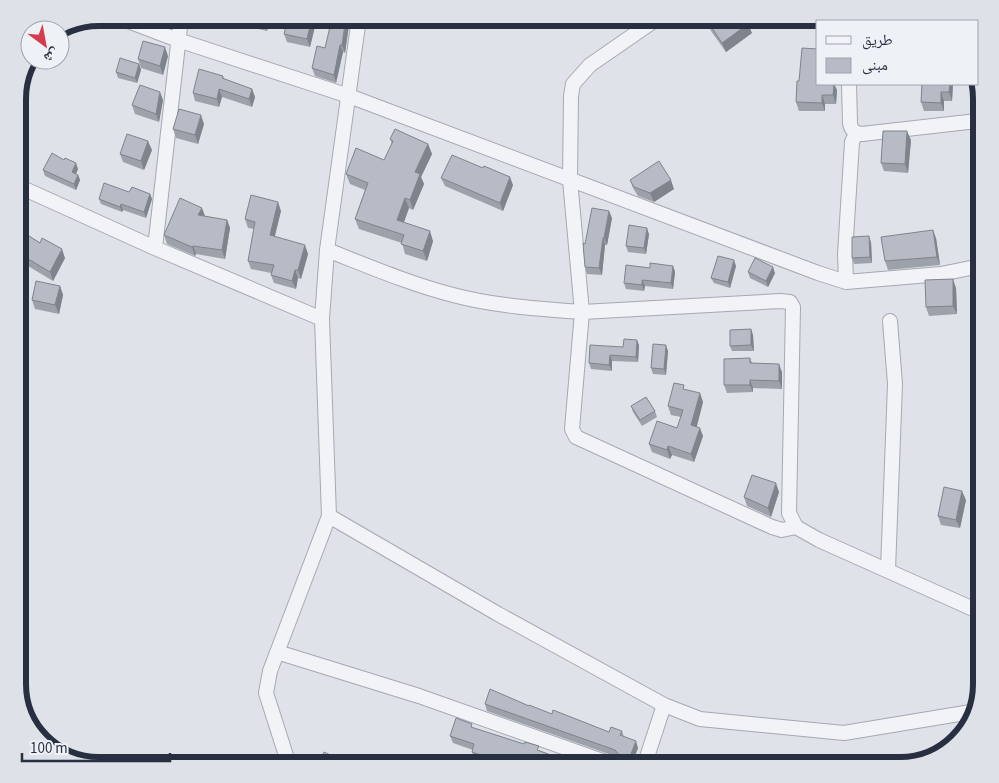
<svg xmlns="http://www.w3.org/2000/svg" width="999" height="783" viewBox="0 0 999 783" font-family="'Source Sans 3','Noto Naskh Arabic',sans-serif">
<rect width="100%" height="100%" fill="#dfe2e9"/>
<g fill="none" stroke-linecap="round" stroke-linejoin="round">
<defs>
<path id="minor" d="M120 18 178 40 349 96 818 273 846 282 941 274 980 266
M658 18 590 65 573 84 571 96 570 180 582 312 780 301 790 302 793 307 789 513 796 527 819 540 980 612
M850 21V18
M849 84 850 123C851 131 855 133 862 134L977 121
M978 85 981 468 980 612 981 636
M18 186 155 248 322 319
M155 248 181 18
M327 250C368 266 410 284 453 295 494 306 540 309 582 312L572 429 576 437 772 527 782 530 796 527
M846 282 845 254 852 142 856 133
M329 516 498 614 664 705 700 719 844 733 971 712
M888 570 895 384 890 321
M277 652 419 696 614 765
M289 765 266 693 270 671 329 516 322 319 327 250 359 18
M642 765 647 757 664 705"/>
</defs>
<use href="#minor" stroke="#a4a9b3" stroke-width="16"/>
<use href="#minor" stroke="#f2f3f7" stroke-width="14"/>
</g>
<path fill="#9da1aa" d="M243 18H270L267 31 246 26Z
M288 18H317L310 47 287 42 284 34Z
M350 18 345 53 343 52 336 83 315 76 312 68 325 48Z
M708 22 752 33 726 52 711 31Z
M168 56 163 75 141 68 138 59Z
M139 64 141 70 137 83 118 78 116 72Z
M223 76 224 79 252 89 255 97 252 107 222 97 219 107 195 101 193 93Z
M818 84H834L837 90 836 104H825V111H799L796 102Z
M922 84H953L952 101H944V111H924L921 102Z
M163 100 159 122 135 114 132 105Z
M204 124 198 144 176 138 173 129Z
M390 139 428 144 432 154 421 177 424 184 413 210 409 208 404 222 433 241 427 261 405 254 402 243 359 229 355 219 365 190 350 184 346 174 384 160 392 144Z
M911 140 908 173 884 171 881 163Z
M152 150 144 170 123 162 120 154Z
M78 169 76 174 78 175 80 180 76 190 45 176 43 170Z
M441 178 513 185 503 211 445 186Z
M630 180 674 189 654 202 638 196 633 188Z
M129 192 150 194 152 199 146 218 123 210 122 212 101 204 99 199Z
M281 211 274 237 308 254 301 279 298 278 296 289 274 283 271 275V273L251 269 248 261 254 229 248 228 245 219Z
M205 216 227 220 230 228 225 259 196 254 195 256 167 244 164 235Z
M612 218 607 245H605L602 275 587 274 585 267V244Z
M18 229 65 258 53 281 18 260Z
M649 234 646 254 628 252 626 246Z
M936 238 940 265 888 270 885 261Z
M871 242 872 263 854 264 852 258Z
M673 266 675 272 673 289 645 286 644 291 626 289 624 283 650 268Z
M736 266 730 288 714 283 711 278Z
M748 272 775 273 768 287 750 278Z
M60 286 63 295 59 314 35 309 32 300Z
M956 288 957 314 929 316 926 307Z
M751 329 753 335 754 351H732L730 346Z
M639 345 638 362 612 361V371L591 369 589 363 623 347Z
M668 351 666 375 653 374 651 368Z
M750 358 752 363 782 372V389L753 388V392L727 393 724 385Z
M686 390 703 402 696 427 703 436 694 462 672 455 670 459 652 452 649 444 677 428 681 417 671 415 668 406Z
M631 406 655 411 657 417 642 426 633 412Z
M779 492 771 517 747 506 744 497Z
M966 500 960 528 941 525 938 516Z
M485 704 552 714 609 732 622 731 624 737 638 748 631 766 622 762 617 757 487 711Z
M473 728 541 751 581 766H498L489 762V764L475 760 472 752 473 750 453 743 450 736Z"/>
<path fill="#7f838b" d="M265 18H270L267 31 264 23Z
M312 18H317L310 47 307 39Z
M346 18H350L345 53 342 45Z
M748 24 752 33 726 52 722 43Z
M340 45 343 52 336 83 334 75Z
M165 47 168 56 163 75 160 66Z
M139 64 141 70 137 83 135 78Z
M834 84 837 90 836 104 833 95Z
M950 84H953L952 101 949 92Z
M219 89 222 97 219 107 217 99Z
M252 89 255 97 252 107 249 99Z
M160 92 163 100 159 122 156 114Z
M941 92 944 101V111L941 103Z
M822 95 825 104V111L822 103Z
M201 115 204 124 198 144 195 135Z
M907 131 911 140 908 173 905 164Z
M148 141 152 150 144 170 141 161Z
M428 144 432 154 421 177 424 184 413 210 410 200 415 172Z
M76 163 78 169 74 178 72 172Z
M78 175 80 180 76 190 74 184Z
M510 177 513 185 503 211 500 203Z
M671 180 674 189 654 202 650 193Z
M150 194 152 199 146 218 144 212Z
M405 198 409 208 401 230 397 220Z
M278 202 281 211 273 244 270 235Z
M121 204 123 210 122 212 120 207Z
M202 208 205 216 198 215Z
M609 211 612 218 607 245 604 238Z
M227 220 230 228 225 259 222 250Z
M647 228 649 234 646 254 644 248Z
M933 230 936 238 940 265 937 257Z
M430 231 433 241 427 261 423 251Z
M869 236 871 242 872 263 870 257Z
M603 238 605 245 602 275 599 268Z
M305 245 308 254 301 279 298 270Z
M193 246 196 254 195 256 192 247Z
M62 249 65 258 53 281 50 272Z
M734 260 736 266 730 288 728 282Z
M673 266 675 272 673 289 671 283Z
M773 267 775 273 768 287 766 281Z
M295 270 298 278 296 289 292 281Z
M953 279 956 288 957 314 953 306Z
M642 280 645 286 644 291 642 285Z
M60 286 63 295 59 314 55 305Z
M751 329 753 335 754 351 751 345Z
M637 340 639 345 638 362 636 357Z
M666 345 668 351 666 375 664 369Z
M610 355 612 361V371L609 365Z
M779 364 782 372V389L779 381Z
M750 380 753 388V392L750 385Z
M700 393 703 402 695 434 691 425Z
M700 428 703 436 694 462 691 454Z
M668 446 672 455 670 459 667 450Z
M776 483 779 492 771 517 768 508Z
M962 491 966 500 960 528 956 520Z
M636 741 638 748 631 766 629 759Z
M337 758 339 763 338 766H333Z
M509 759 512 766H509L508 763Z"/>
<path fill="#b6bbc6" stroke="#7f838b" d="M243 18H265L264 23Z
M288 18H312L307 39 284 34Z
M332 18H346L342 45H340L334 75 312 68 317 46 325 48Z
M714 18H744L748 24 722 43 708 22Z
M143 41 165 47 160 66 138 59Z
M802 48 818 49V84H834L833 95H822V103L796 102 797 81H799Z
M120 58 139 64 135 78 116 72Z
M199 69 223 76 222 78 252 89 249 99 219 89 217 99 193 93Z
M922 84H950L949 92H941V103L921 102Z
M140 85 160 92 156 114 132 105Z
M179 109 201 115 195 135 173 129Z
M395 129 428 144 415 172 420 174 410 200 405 198 397 220 430 231 423 251 401 244 404 235 355 219 368 183 346 174 356 148 384 160 393 141 390 139Z
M883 131H907L905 164 881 163Z
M127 134 148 141 141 161 120 154Z
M52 153 64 160 65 158 76 163 72 172 78 175 74 184 43 170Z
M452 155 483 168 484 166 510 177 500 203 441 178Z
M659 161 671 180 650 193 634 187 630 180Z
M104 183 129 192 132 187 150 194 144 212 121 204 120 207 99 199Z
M251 195 278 202 270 235 305 245 298 270H295L292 281 271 275 274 265 248 261 255 222 245 219Z
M180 198 202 208 198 215 227 220 222 250 193 246 192 247 164 235Z
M592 208 609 211 604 238H603L599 268 585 267 583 243 585 244Z
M629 225 647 228 644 248 626 246Z
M18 229 40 243 42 238 62 249 50 272 18 253Z
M933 230 937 257 885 261 881 237Z
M869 236 870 257 852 258V237Z
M718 256 734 260 728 282 711 278Z
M755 258 773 267 766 281 748 272Z
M650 263 673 266 671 283 642 280V285L624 283 626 265 650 268Z
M953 279V306L926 307 925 280Z
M36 281 60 286 55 305 32 300Z
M751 329V345L730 346V330Z
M624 339 637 340 636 357 610 355 609 365 589 363 590 345 623 347Z
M653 344 666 345 664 369 651 368Z
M750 358V363L779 364V381L750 380V385H724V359Z
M674 383 684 385 683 389 700 393 691 425 700 428 691 454 668 446 667 450 649 444 657 421 677 428 683 410 668 406Z
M646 397 655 411 640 420 631 406Z
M752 475 776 483 768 508 744 497Z
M944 487 962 491 956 520 938 516Z
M490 689 529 706V705L552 714 553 710 609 732 611 727 622 731 620 735 636 741 629 759 620 756 615 750 485 704Z
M456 718 472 724 471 727 524 744 525 742 539 746 537 750 581 766H537L533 764 532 766H530L509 759 508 763 487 755 486 757 472 752 474 744 450 736Z
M324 752 337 758 333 766H326L320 763Z
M251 760 259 766H247Z"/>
<path d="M0 0H999V783H0ZM99 26H900A73 73 0 0 1 973 99V684A73 73 0 0 1 900 757H99A73 73 0 0 1 26 684V99A73 73 0 0 1 99 26Z" fill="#dee1e8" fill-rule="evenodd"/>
<path fill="none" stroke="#272f41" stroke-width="6" d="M99 26H900A73 73 0 0 1 973 99V684A73 73 0 0 1 900 757H99A73 73 0 0 1 26 684V99A73 73 0 0 1 99 26Z"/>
<rect x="816" y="20" width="162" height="65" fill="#eef1f6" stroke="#9ea3ae"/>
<rect x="826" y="36" width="25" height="8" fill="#f2f3f7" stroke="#9ea3ae"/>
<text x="862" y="45" font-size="15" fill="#272f41">طريق</text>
<rect x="826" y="58" width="25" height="15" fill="#b6bbc6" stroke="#9ea3ae"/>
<text x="862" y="70" font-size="15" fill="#272f41">مبنى</text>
<g transform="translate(45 45) rotate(148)"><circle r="24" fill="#eef1f6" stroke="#9ea3ae"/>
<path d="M0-4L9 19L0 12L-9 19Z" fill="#d53c4d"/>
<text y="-8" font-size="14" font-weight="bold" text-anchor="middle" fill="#272f41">ش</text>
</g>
<path d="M22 753v8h148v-8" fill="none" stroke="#272f41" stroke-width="2.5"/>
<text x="30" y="753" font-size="15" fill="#272f41" stroke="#eef1f6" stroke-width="4" paint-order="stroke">100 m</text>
</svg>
